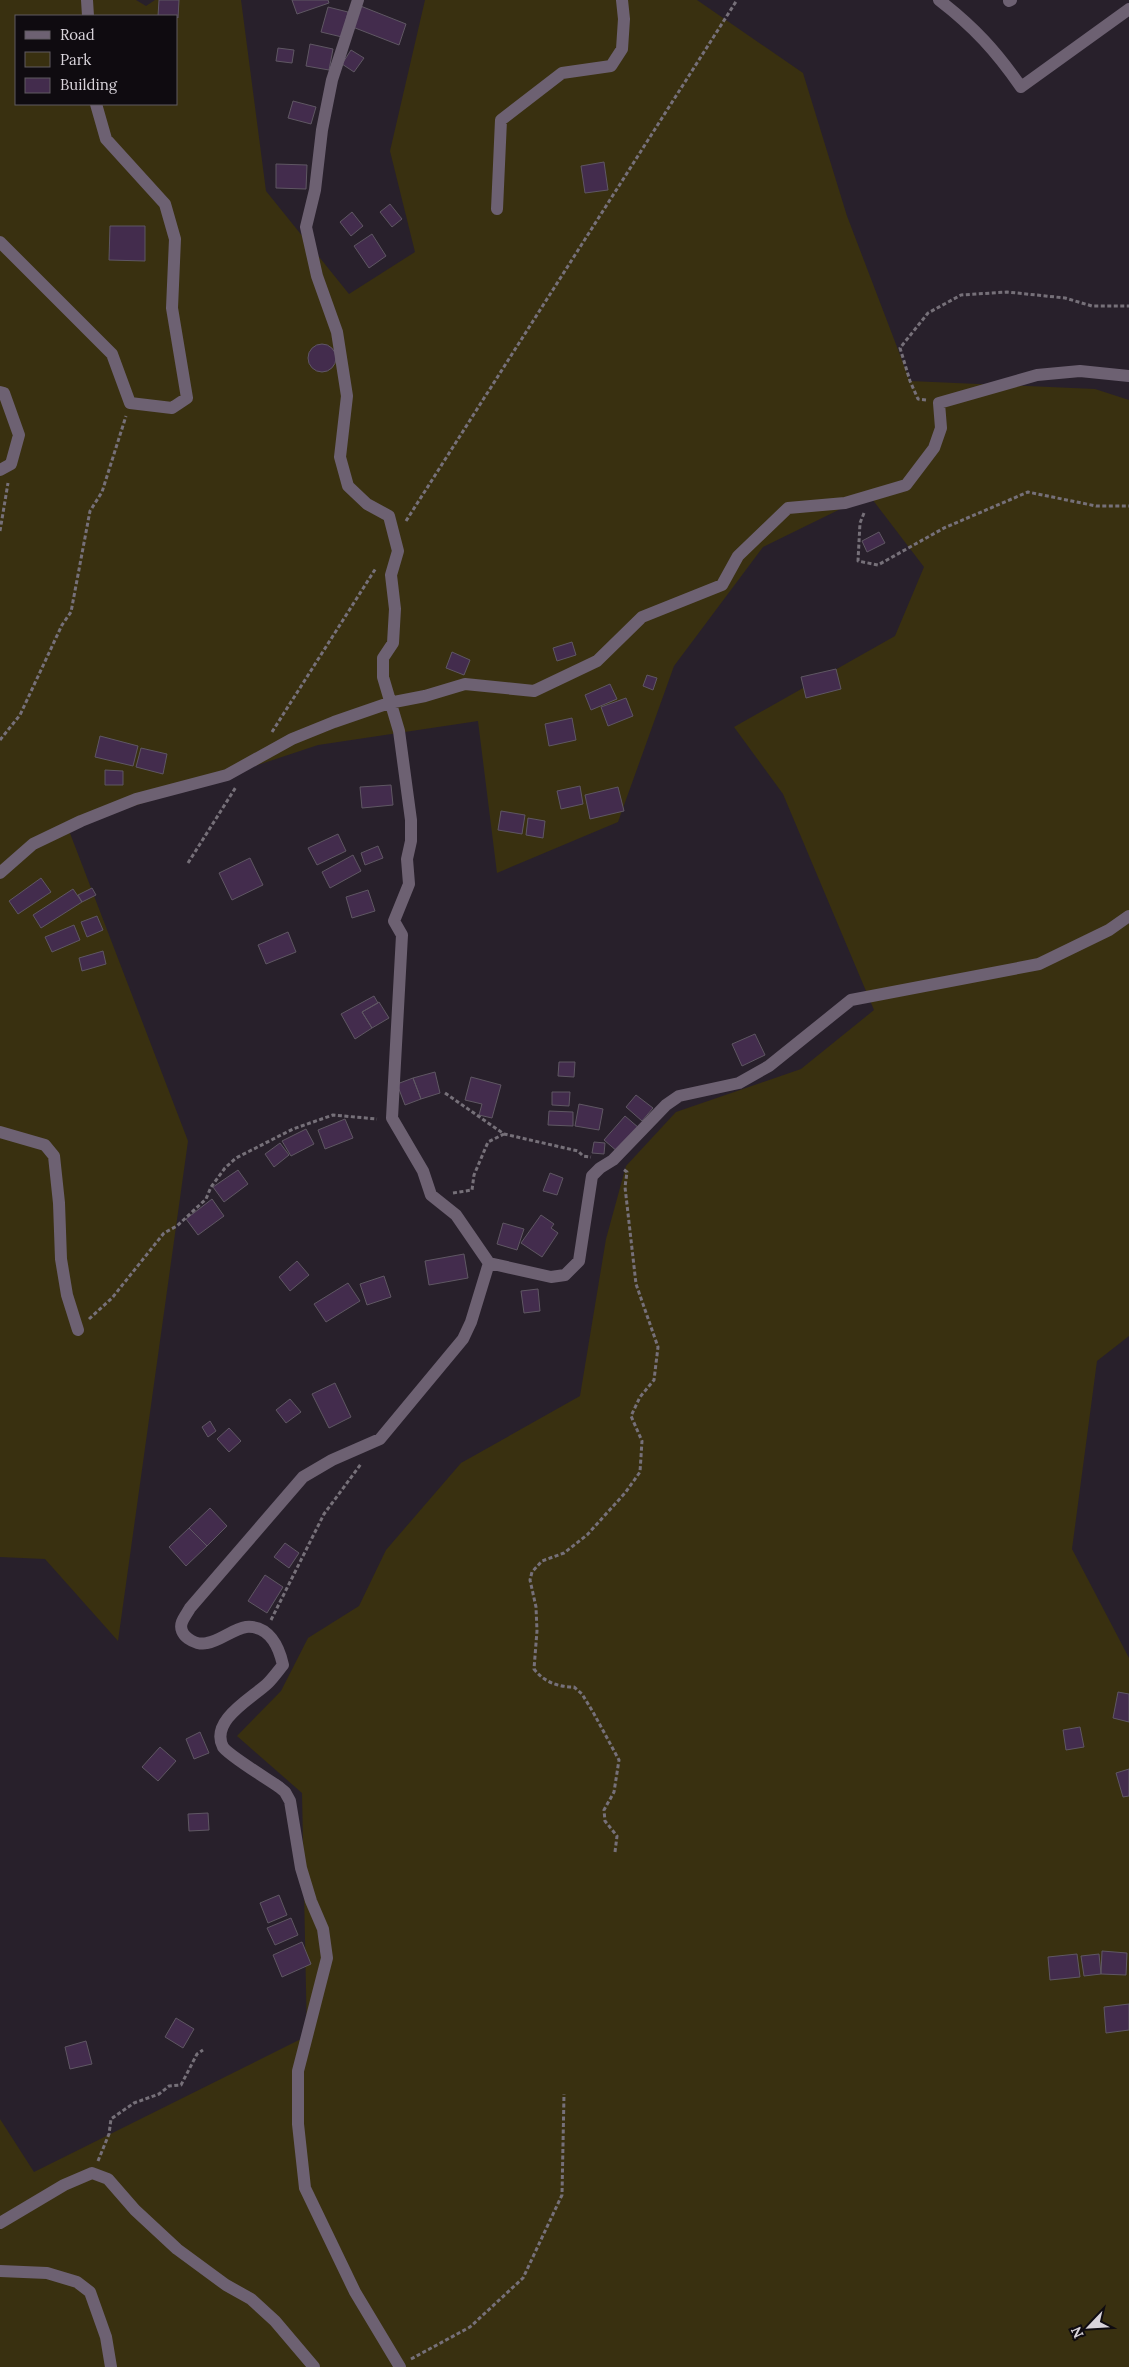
<svg xmlns="http://www.w3.org/2000/svg" width="1129" height="2367" viewBox="0 0 1129 2367" font-family="Lora,serif">
<rect width="100%" height="100%" fill="#28202b"/>
<path fill="#393010" fill-rule="evenodd" d="M0 0H136L146 6 155 0H241L266 191 349 294 415 252 390 151 425 0H697L803 73 847 216 910 381 1095 389 1129 400V1336L1097 1361 1072 1549 1129 1658V2367H0V2119L34 2172 307 2036 302 1793 237 1736 281 1691 308 1638 359 1606 386 1550 461 1463 580 1396 606 1239 626 1166 676 1112 801 1069 874 1010 783 794 734 727 895 636 924 567 869 495 763 547 674 666 618 822 497 873 478 721 318 745 68 828 188 1141 118 1641 45 1559 0 1557ZM16 16H176V104H16Z"/>
<path fill="#432c4d" stroke="#5f5763" d="M159 0H179L178 18 176 16H158Z
M292 0H328L329 3 297 14Z
M358 5 406 24 399 45 350 26Z
M328 7 348 12 342 37 321 32Z
M310 44 333 49 329 70 306 66Z
M278 48 294 50 292 63 276 61Z
M351 50 364 58 354 72 342 64Z
M293 101 316 107 311 124 288 118Z
M604 162 608 190 585 193 581 166Z
M276 164 307 165 306 189 276 188Z
M390 204 402 219 392 227 380 212Z
M352 212 363 226 351 236 340 222Z
M110 226H145V261L109 260Z
M372 234 386 256 369 268 354 246Z
M308 358a14 14 0 1 1 28 0a14 14 0 1 1-28 0Z
M879 532 885 543 867 552 862 541Z
M572 642 576 655 557 661 553 648Z
M452 652 470 660 464 675 446 668Z
M836 669 841 689 806 698 801 677Z
M647 675 657 678 653 690 643 686Z
M610 684 617 699 591 710 585 695Z
M626 698 633 716 608 726 601 707Z
M572 718 576 740 549 746 545 724Z
M100 736 138 746 133 766 95 757Z
M141 748 167 754 163 774 136 767Z
M105 770 123 771V785H105Z
M391 785 393 805 362 808 360 787Z
M580 786 583 804 561 809 557 791Z
M618 787 624 811 590 819 585 795Z
M501 811 525 815 522 834 498 830Z
M528 818 545 821 543 838 526 835Z
M338 834 346 851 317 865 308 848Z
M378 846 383 858 365 865 361 853Z
M353 855 361 871 330 888 322 872Z
M250 858 263 885 232 900 219 873Z
M41 878 51 892 18 914 9 901Z
M92 888 96 895 82 902 78 895Z
M73 889 82 902 41 928 33 915Z
M368 890 375 911 352 918 346 897Z
M97 916 103 930 87 937 81 922Z
M74 925 80 940 52 952 45 937Z
M288 932 296 952 266 964 258 945Z
M103 951 106 964 82 971 79 958Z
M374 996 378 1003 362 1012 372 1028 355 1039 341 1014Z
M379 1002 389 1018 372 1028 362 1012Z
M755 1034 765 1055 742 1066 732 1044Z
M559 1062H575L574 1077 558 1076Z
M435 1072 440 1093 421 1099 413 1078Z
M471 1077 501 1085 492 1118 479 1115 482 1104 465 1100Z
M413 1078 421 1099 405 1105 397 1084Z
M552 1092H570L569 1106 552 1105Z
M636 1095 653 1108 642 1121 626 1107Z
M579 1104 603 1109 599 1130 575 1126Z
M549 1111 573 1112V1126L548 1125Z
M625 1116 639 1128 618 1152 604 1140Z
M345 1119 353 1138 325 1149 318 1130Z
M306 1129 314 1144 291 1156 282 1141Z
M594 1142 605 1143 604 1154 592 1153Z
M280 1143 289 1155 274 1167 265 1154Z
M238 1170 248 1184 224 1202 213 1187Z
M550 1173 563 1178 557 1195 543 1191Z
M212 1199 224 1216 198 1235 186 1219Z
M541 1215 554 1224 551 1228 558 1233 542 1257 521 1243Z
M503 1223 524 1229 517 1250 497 1244Z
M464 1254 468 1278 429 1285 425 1261Z
M297 1261 309 1275 290 1291 279 1277Z
M384 1276 391 1297 367 1305 360 1284Z
M348 1283 360 1301 326 1322 314 1304Z
M538 1289 540 1311 524 1313 521 1291Z
M335 1383 351 1417 329 1428 312 1394Z
M290 1399 301 1412 286 1423 276 1410Z
M210 1421 216 1431 208 1437 202 1427Z
M229 1428 241 1441 229 1452 217 1439Z
M210 1508 227 1526 207 1546 189 1528Z
M189 1528 207 1546 186 1566 169 1547Z
M285 1543 299 1553 289 1568 274 1557Z
M265 1575 283 1587 267 1613 248 1601Z
M1118 1692 1129 1694V1722L1113 1718Z
M1080 1727 1084 1747 1066 1750 1063 1730Z
M200 1732 209 1753 194 1759 186 1739Z
M160 1747 176 1761 158 1781 142 1767Z
M1129 1769V1796L1123 1797 1116 1773Z
M208 1813 209 1830 189 1831 188 1814Z
M279 1895 287 1915 268 1923 260 1903Z
M291 1918 298 1935 275 1945 267 1928Z
M302 1942 311 1964 282 1977 273 1955Z
M1102 1951 1127 1953 1126 1975 1101 1974Z
M1077 1954 1080 1977 1050 1980 1048 1957Z
M1099 1954 1101 1974 1084 1976 1081 1956Z
M1129 2004V2030L1106 2033 1104 2007Z
M176 2018 194 2029 183 2048 165 2037Z
M86 2041 92 2064 70 2069 65 2047Z"/>
<g fill="none" stroke-linecap="round" stroke-linejoin="round">
<path stroke="#767079" stroke-width="3" stroke-dasharray="4 2.5" stroke-linecap="butt" d="M926 400 918 399 910 381 900 348 928 313 961 295 1007 292 1065 298 1092 306H1129
M864 513 860 523 858 561 878 565 944 528 1028 492 1096 506H1129
M406 521 737 0
M0 531 8 483
M272 732 376 568
M0 740 20 715 62 625 71 612 90 511 102 492 126 416
M188 863 236 787
M445 1093 504 1134 578 1151 583 1156 591 1157
M453 1193 472 1190 474 1175 488 1142 504 1134
M89 1319 112 1298 164 1233 177 1226 206 1199 211 1187 225 1168 236 1158 293 1129 333 1115 377 1119
M271 1620 324 1514 361 1464
M615 1852 617 1836 605 1821 604 1810 614 1792 619 1760 593 1712 582 1694 574 1687C558 1687 544 1682 534 1669L537 1631 536 1607 530 1580 532 1572 542 1561 564 1553 587 1535 625 1493 640 1472 642 1441 631 1416 640 1397 654 1380 658 1347 636 1284 625 1187 627 1172 623 1169
M98 2161 109 2134 111 2119 134 2103 159 2094 169 2086 181 2085 197 2054 203 2050
M411 2359 470 2327 523 2278 562 2195 564 2094"/>
<path stroke="#6d6172" stroke-width="12" d="M87 0 88 16
M358 0 332 80 322 130 315 190 306 227 317 276 337 332 347 396 340 457 348 486 367 504 389 516 398 551 391 575 395 609 393 643 383 658V677L399 731 411 820V841L407 859 409 884 394 921 402 935 392 1118 423 1171 431 1195 456 1215 489 1263
M939 0C974 27 996 51 1021 87L1129 9
M1009 1 1011 0
M497 209 501 120 562 73 611 66 622 49 624 19 622 0
M0 242 112 354 130 403 172 408 187 398 172 308 175 239 165 204 106 139 96 104
M0 392 4 393 19 435 11 464 0 470
M0 873 33 844 81 821 136 799 227 775 292 739 334 722 389 703 425 696 465 684 534 691 597 661 642 617 722 585 738 556 788 508 845 503 906 485 934 448 941 428 939 403 1037 375 1080 371 1129 376
M0 1132 45 1145 54 1156 59 1203 61 1259 67 1295 78 1330
M0 2223 64 2185 92 2173 108 2179 135 2210 177 2249 226 2285 251 2299 275 2321 314 2367
M0 2271 47 2273 77 2282 90 2292 106 2337 111 2367
M400 2367 355 2292 305 2188 298 2124V2071L327 1958 323 1929 311 1901 301 1868 290 1801 285 1792 279 1787C269 1780 228 1755 223 1747 209 1720 254 1697 268 1683 273 1678 278 1671 283 1665 279 1647 269 1625 246 1627 233 1629 220 1641 207 1643 195 1646 177 1635 182 1622 184 1617 188 1612 190 1608L303 1477 332 1460 380 1439 463 1339 471 1322 489 1263 551 1277 565 1275 579 1261 592 1176 600 1168 613 1160 666 1105 679 1096 739 1083 769 1066 851 1000 1039 964 1109 930 1129 916"/>
</g>
<rect x="15" y="15" width="162" height="90" fill="#0f0b10" stroke="#605b61"/>
<rect x="25" y="31" width="25" height="8" fill="#6d6172" stroke="#605b61"/>
<text x="60" y="40" font-size="15" fill="#d9d4db">Road</text>
<rect x="25" y="52" width="25" height="15" fill="#393010" stroke="#605b61"/>
<text x="60" y="65" font-size="15" fill="#d9d4db">Park</text>
<rect x="25" y="78" width="25" height="15" fill="#432c4d" stroke="#605b61"/>
<text x="60" y="90" font-size="15" fill="#d9d4db">Building</text>
<g transform="translate(1089 2327) rotate(245)" stroke="#0f0b10" stroke-width="4" paint-order="stroke">
<path d="M0-4L9 19L0 12L-9 19Z" fill="#d9d4db"/>
<text y="-8" font-size="14" font-weight="bold" text-anchor="middle" fill="#d9d4db">N</text>
</g>
</svg>
